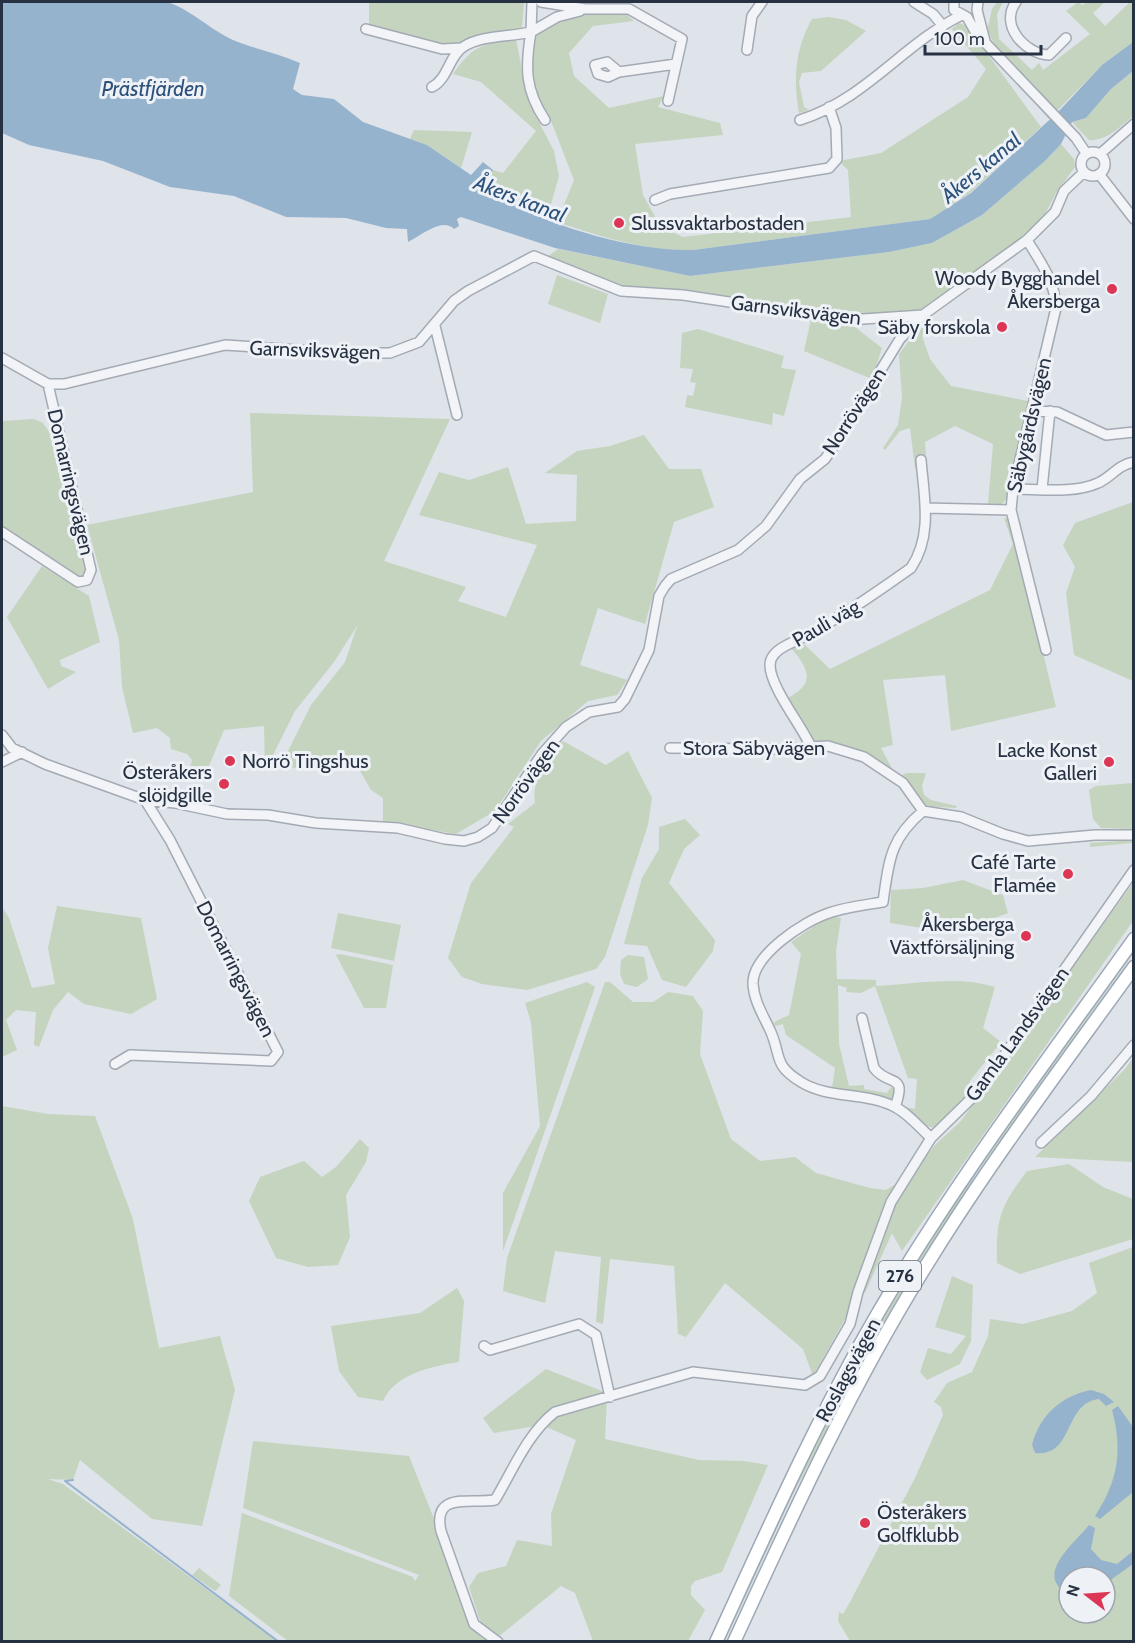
<svg xmlns="http://www.w3.org/2000/svg" width="1135" height="1643" viewBox="0 0 1135 1643" font-family="Cabin,sans-serif">
<rect width="100%" height="100%" fill="#dfe3ea"/>
<path fill="#c5d4bf" fill-rule="evenodd" d="M369 2H524L522 27 514 32 482 37 451 46 369 26Z
M997 2H1003L997 14 999 39 1032 70 1039 63 1043 70 1090 34 1066 11 1078 2 1082 5 1088 2H1105L1093 13 1105 26 1130 2H1133V42L1102 65 1049 119 1016 81 987 31 992 9Z
M626 14 634 21 593 26 569 53 574 76 609 108 664 96 658 107 720 123 723 135 635 144 643 195 661 227 683 237 851 217 848 170 839 161 881 153 968 97 986 69 952 29 959 23 967 26 1041 127 970 193 930 219 693 250C645 251 602 237 557 222L574 180 551 121 536 97 528 40 558 15Z
M829 17 846 20 866 31 821 71 802 73 799 82 804 107 809 110 799 113C793 79 795 49 812 19Z
M516 39 528 101 554 151 559 176 547 218 500 200 483 189 493 170 503 173 536 131 481 82 453 74C473 45 482 44 516 39Z
M1133 71V116C1121 126 1107 141 1089 140L1072 122 1086 118 1111 89Z
M414 130 472 132 461 168 427 145 410 139Z
M1061 144 1074 159 1075 167 1056 193 1044 216 1013 245 921 310 894 316 827 311 620 286 547 257 558 249 690 276 889 252 932 243 982 215 1045 161Z
M557 275 608 294 600 323 548 304Z
M811 319 855 327 882 348 872 379 804 351Z
M923 323 928 324 922 336 930 359 951 386 1028 401 1007 498 1001 505 988 504 993 444 955 426 925 442 927 469 915 468 910 428 900 431 885 450 883 448 898 425 902 398 899 354Z
M698 329 784 356 781 368 796 370 784 416 773 413 772 425 685 407 687 395 693 396 696 383 690 382 693 369 680 368 682 333Z
M250 413 450 419 384 561 466 587 458 601 506 617 537 545 419 515 439 472 469 480 508 467 526 524 576 521 577 475 545 473 577 451 610 446 644 435 669 469H701L714 507 674 522 645 624 598 608 580 665 627 680 617 695 588 701 541 741 495 811 456 834 383 822V798L371 790 355 762 339 770 280 767 311 705 345 662 357 626 334 662 295 711 265 771 264 726 224 730 206 773 189 772 192 760 187 754 171 749 170 738 157 728 133 733 122 687 119 640 87 525 253 492Z
M34 419 43 423 47 429H54L89 567 85 574 76 576 2 526V421Z
M1133 502H1134L1133 681 1074 655 1066 593 1075 567 1063 545 1075 523Z
M1004 518 1011 519 1056 707 951 731 945 675 883 680 893 745 881 748 894 772 813 742 790 705 788 698C816 683 809 669 791 648L804 644 830 669 990 590 1013 544Z
M42 566 89 596 100 642 60 660 61 666 76 672 48 689 7 617Z
M563 741 606 765 628 751 652 798 648 825 605 957 596 969 527 990 482 984 462 977 448 958 471 883 514 827 508 824 535 803C531 779 548 758 563 741Z
M907 773H926L922 786 924 795 931 800 957 806 956 808 924 806 902 775Z
M1133 783V829L1101 828 1093 819 1089 790 1096 786Z
M685 819 700 835 684 849 669 883 715 940 713 951 686 987 662 980 647 946 624 944 642 878 659 849V827Z
M1133 840V849L1132 843 1090 847V843Z
M963 880 1003 895 1008 913 953 933 890 923 891 890 923 888Z
M1133 883V921L902 1251 892 1233 865 1293 856 1284 845 1319 813 1376 803 1349 725 1283 686 1337 678 1334 674 1266 610 1259 603 1324 596 1322 601 1257 555 1251 545 1303 503 1291 507 1258 605 982H610L633 1002H653L668 992 693 996 703 1011 700 1054 731 1139 760 1161 795 1157 816 1173 870 1188 886 1190 912 1174 936 1144 961 1121Z
M57 906 141 918 157 999 131 1014 84 1004 68 992 53 1010 39 1047 34 1045 36 1012 16 1010 6 1020 17 1050 2 1057V907L9 918 32 988 55 984 48 948Z
M338 913 401 925 394 961 331 948Z
M834 917 841 918 836 951 837 979 876 980V986C914 984 958 975 995 987L983 1028 1001 1042 970 1081 971 1091 935 1128 925 1126 904 1110V1107L915 1109 917 1079 908 1078 875 986 861 993 846 992 847 988 838 985 839 1044 849 1086 864 1085V1089L887 1093 891 1087 897 1090 894 1104 832 1088 835 1068 786 1035 783 1024 775 1026 774 1022 789 1015 801 954 791 942 823 920Z
M1133 947V954L980 1168 889 1313 793 1494 725 1641 720 1642C768 1539 815 1436 870 1337 946 1200 1043 1074 1133 947Z
M340 954 393 965 386 1008H364L336 955Z
M628 955 644 957 648 979 637 987 624 984 620 974 621 960Z
M587 982 595 987 503 1251V1193L540 1126 531 1022 525 1003Z
M1133 1058V1162L1035 1157 1125 1069Z
M2 1106 48 1114 95 1116 133 1219 159 1348 220 1336 235 1390 202 1526 152 1519 80 1460 73 1480 48 1479 63 1484 277 1641H2Z
M360 1139 369 1148 366 1162 346 1195 350 1237 338 1265 308 1267 276 1258 249 1201 260 1177 304 1161 322 1177 336 1167Z
M1069 1164 1103 1187 1133 1199V1239L1020 1274 997 1263C996 1218 1000 1207 1027 1171Z
M1133 1247V1641H850L838 1621 839 1612 843 1614 850 1602 915 1478 943 1415 941 1407 934 1402 947 1383 972 1372 988 1336 990 1319 1023 1324 1072 1311 1097 1293 1089 1263ZM1069 1577H1105V1613H1069Z
M952 1276 973 1285 971 1341 960 1364 927 1380 920 1372 928 1348 951 1354 966 1336 935 1327Z
M457 1288 464 1301 459 1362C432 1366 395 1374 383 1401L358 1397 339 1371 331 1326 420 1313Z
M546 1369 602 1391 607 1396 605 1439 699 1460 744 1461 768 1465 722 1572 695 1581 691 1586V1595L705 1610 688 1641H593L575 1593 561 1586 498 1637 483 1630 469 1587 478 1573 506 1566 517 1540 552 1546 551 1514 576 1440 542 1425 494 1433 483 1418Z
M253 1441 409 1456 436 1524 469 1622 481 1637 489 1641H288L229 1596 242 1513 413 1577 415 1581 419 1575 243 1508Z
M199 1568 221 1585 215 1591 192 1575Z"/>
<path fill="#96b3ce" d="M2 2H167C192 10 209 29 233 40 254 49 278 53 300 63L293 89 302 95 334 99 363 122 427 145 471 175 483 162 493 170 483 189C536 222 630 252 693 250L930 219 971 193 1060 110 1102 65 1133 42V71L1111 89 1086 118 1072 122 1061 144 1045 161 982 215 932 243 889 252 690 276 555 248 461 217 457 219 459 226 454 229C442 217 421 236 408 242L407 229 386 228 346 218 286 217 234 196 170 187 103 161 29 145 2 133Z
M1091 1390 1104 1394 1114 1402 1106 1406 1099 1399C1063 1403 1075 1457 1035 1453L1032 1445C1040 1415 1061 1396 1091 1390Z
M1118 1406 1133 1427V1492L1100 1519 1095 1516C1118 1481 1123 1451 1112 1410Z
M1089 1525 1095 1528 1091 1549 1101 1560 1117 1564 1133 1551V1564L1105 1584V1577H1069V1594C1032 1576 1075 1543 1089 1525Z"/>
<g fill="none" stroke-linecap="round" stroke-linejoin="round">
<path stroke="#96b3ce" stroke-width="2" d="M73 1480 65 1481 279 1642"/>
<defs>
<path id="minor" d="M541 2 585 9H629L682 39 668 101
M914 2 933 14 943 26
M954 2V10L965 16
M978 2 977 10 985 41
M1016 2C999 25 1025 54 1049 55L1066 38
M967 17 976 33 1076 138 1086 153
M366 29 442 49 462 48
M747 50 752 16 762 2
M619 72 608 77 598 74 595 65 607 62 619 72 676 64
M432 87C448 79 449 56 463 47 481 35 510 37 531 32L532 2
M545 120C525 90 525 67 531 32L557 17 580 11
M800 120C866 99 902 45 960 16
M1081 164a12 12 0 1 1 24 0a12 12 0 1 1-24 0Z
M1100 154 1134 124
M1099 174 1134 219
M655 200 670 194 829 168 837 159 836 128 829 107
M1027 240C1041 263 1055 281 1056 308L1013 489 1011 510 1046 650
M435 326 457 415
M2 358 48 384H64L225 345 344 353H390L419 342 454 301 468 291 534 256 621 291 683 295 848 320 923 315
M1032 411 1057 412 1106 435 1134 432
M1013 489C1038 489 1074 494 1098 483 1112 477 1117 465 1134 462
M1042 489 1050 411
M925 508 1011 510
M2 532 78 582 87 580 91 570 48 384
M2 735 12 748 45 764 145 800 175 803 227 814 268 815 316 823 398 828 445 839 464 841 478 837 492 828 542 754 566 727 589 712 618 707 625 699 649 650 659 596 665 586 671 579 738 550 766 526 800 479 825 459 832 449 900 339 923 315 1027 240 1055 212 1064 191 1084 172
M811 747C802 726 770 687 770 665 770 655 779 649 787 645 833 623 870 597 911 568 933 535 924 497 921 460
M670 748 777 749 828 746 864 757 903 783 923 811 961 817 1003 834 1028 841 1095 835H1134
M2 762 22 752
M923 811C890 839 889 860 883 902 865 905 846 907 829 913 804 921 752 955 753 984 754 1001 763 1015 770 1030 782 1056 772 1064 801 1082 828 1099 865 1092 893 1106 907 1112 920 1128 931 1138
M862 1018 874 1068C888 1087 908 1072 895 1107
M115 1064 130 1055 271 1061 278 1052 170 840 145 800
M1041 1143 1091 1096 1134 1045
M484 1346 490 1350 579 1324 596 1335 610 1397
M498 1642 474 1624 441 1531C432 1491 471 1504 495 1500 513 1470 527 1434 555 1412L693 1372 805 1385 820 1376 850 1324 858 1292 891 1202 931 1138 980 1090 1134 870"/>
<path id="major" d="M716 1642C767 1531 817 1418 878 1313 954 1183 1046 1062 1134 939
M734 1642C794 1511 854 1380 931 1258 993 1158 1065 1063 1134 967"/>
</defs>
<use href="#minor" stroke="#a4aab4" stroke-width="12"/>
<use href="#major" stroke="#9da8b7" stroke-width="15"/>
<use href="#minor" stroke="#f2f4f7" stroke-width="9"/>
<use href="#major" stroke="#fff" stroke-width="12"/>
</g>
<g fill="#dc3654" stroke="#eef2f7" stroke-width="2">
<circle cx="619" cy="223" r="6"/>
<circle cx="1112" cy="289" r="6"/>
<circle cx="1002" cy="327" r="6"/>
<circle cx="230" cy="761" r="6"/>
<circle cx="1109" cy="762" r="6"/>
<circle cx="224" cy="784" r="6"/>
<circle cx="1068" cy="874" r="6"/>
<circle cx="1026" cy="936" r="6"/>
<circle cx="865" cy="1523" r="6"/>
</g>
<g text-anchor="middle" stroke-width="6" stroke-linejoin="round" paint-order="stroke">
<rect fill="#eef2f7" stroke="#626b78" stroke-width="1.5" x="879" y="1261" width="42" height="30" rx="4.5"/>
<g font-size="18" font-weight="bold" fill="#263142">
<text x="900" y="1282">276</text>
</g>
<g font-size="20" fill="#263142" stroke="#eef2f7" text-anchor="end">
<text x="631" y="230" text-anchor="start">Slussvaktarbostaden</text>
<text x="1100" y="285">Woody Bygghandel<tspan x="1100" dy="23">Åkersberga</tspan></text>
<text x="990" y="334">Säby forskola</text>
<text x="1097" y="757">Lacke Konst<tspan x="1097" dy="23">Galleri</tspan></text>
<text x="242" y="768" text-anchor="start">Norrö Tingshus</text>
<text x="212" y="779">Österåkers<tspan x="212" dy="23">slöjdgille</tspan></text>
<text x="1056" y="869">Café Tarte<tspan x="1056" dy="23">Flamée</tspan></text>
<text x="1014" y="931">Åkersberga<tspan x="1014" dy="23">Växtförsäljning</tspan></text>
<text x="877" y="1519" text-anchor="start">Österåkers<tspan x="877" dy="23">Golfklubb</tspan></text>
</g>
<g font-size="20" fill="#263142" stroke="#eef2f7">
<text transform="translate(796 310) rotate(7)" y="7">Garnsviksvägen</text>
<text transform="translate(315 350) rotate(2)" y="7">Garnsviksvägen</text>
<text transform="translate(854 411) rotate(-57)" y="7">Norrövägen</text>
<text transform="translate(1029 425) rotate(-77)" y="7">Säbygårdsvägen</text>
<text transform="translate(71 482) rotate(77)" y="7">Domarringsvägen</text>
<text transform="translate(826 623) rotate(-30)" y="7">Pauli väg</text>
<text x="754" y="755">Stora Säbyvägen</text>
<text transform="translate(526 781) rotate(-54)" y="7">Norrövägen</text>
<text transform="translate(236 969) rotate(63)" y="7">Domarringsvägen</text>
<text transform="translate(1017 1034) rotate(-54)" y="7">Gamla Landsvägen</text>
<text transform="translate(848 1370) rotate(-62)" y="7">Roslagsvägen</text>
</g>
<g font-size="21" font-style="italic" fill="#2c517b" stroke="#eef2f7">
<text x="153" y="96">Prästfjärden</text>
<text transform="translate(981 168) rotate(-40)" y="7">Åkers kanal</text>
<text transform="translate(520 199) rotate(21)" y="7">Åkers kanal</text>
</g>
</g>
<rect width="1135" height="1643" fill="none" stroke="#263142" stroke-width="6"/>
<g transform="translate(1087 1595) rotate(287)"><circle r="28" fill="#eef2f7" stroke="#9ea5af" stroke-width="1.5"/>
<path d="M0-4.5L10 22L0 15L-10 22Z" fill="#dc3654"/>
<text y="-9" font-size="16" font-weight="bold" text-anchor="middle" fill="#263142">N</text>
</g>
<path d="M925 45v9h116v-9" fill="none" stroke="#263142" stroke-width="3"/>
<text x="934" y="45" font-size="18" fill="#263142" stroke="#eef2f7" stroke-width="4.5" paint-order="stroke">100 m</text>
</svg>
